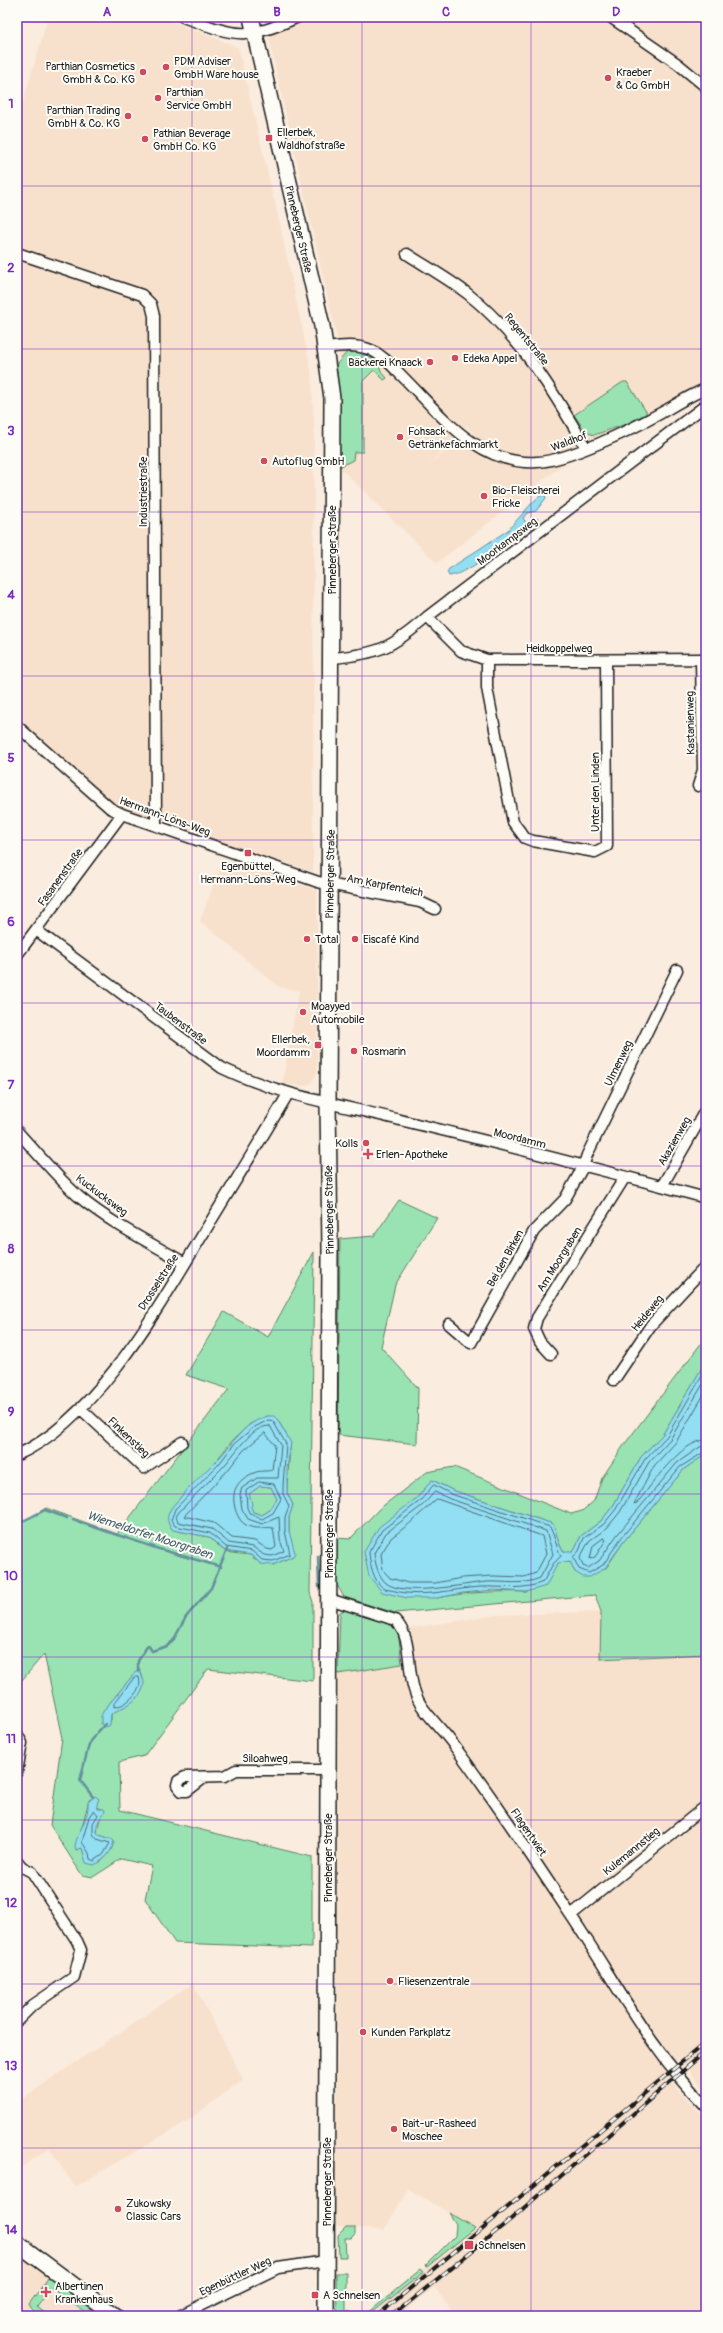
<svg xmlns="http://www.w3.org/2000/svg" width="723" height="2333" viewBox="0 0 723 2333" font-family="Pangolin,sans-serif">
<rect width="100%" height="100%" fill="#faecde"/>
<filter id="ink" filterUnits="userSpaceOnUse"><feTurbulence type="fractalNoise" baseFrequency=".025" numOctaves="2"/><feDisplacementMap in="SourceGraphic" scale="8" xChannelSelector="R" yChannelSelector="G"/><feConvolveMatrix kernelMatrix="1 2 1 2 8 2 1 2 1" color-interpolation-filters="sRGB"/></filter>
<g filter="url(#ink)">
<path fill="#f8e1cc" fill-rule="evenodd" d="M48 17H160L238 47 280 225 311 370 314 422 313 872 117 811 17 718V123Z
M287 17H706V387L638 420 561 466 437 563 339 467V346L266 27ZM466 426 474 434 469 431 430 464Z
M223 860 317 890V1072L312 1082 307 1086 282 1084 299 991 279 987 200 921Z
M601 1612 600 1659 706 1654V2091L679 2059 665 2071 677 2088 706 2119V2316H457L434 2287 399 2316H368L367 2314 421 2269 423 2270 427 2267 426 2265 475 2228 408 2189 384 2230 335 2227 337 2052 338 1674 414 1663 411 1628 497 1615Z
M193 1983 243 2079 189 2120 75 2187 49 2148 17 2170V2102Z
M17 2254 49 2277 100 2316H17Z"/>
<path fill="#99e3b2" stroke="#5a8067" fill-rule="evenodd" d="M347 352H357L378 361 381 371 387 378 384 380 374 370 363 381V452H354L353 460 339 467 338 384 336 365Z
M623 382H627L647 413 626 424 594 435 586 432 574 415Z
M399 1200 437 1218 395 1285 381 1347 418 1388 417 1444 338 1435 340 1239 374 1236Z
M314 1252 310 1593 313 1602V1681L208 1669 144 1756 119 1762 120 1810 312 1857V1948L175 1943 145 1899 152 1866 121 1859 93 1877 82 1875 50 1825 62 1738 44 1654 17 1686V1525L46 1508 117 1534 229 1389 186 1375 224 1312 268 1337ZM268 1416 277 1419 286 1434 290 1448 287 1486V1493L293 1505 289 1517V1531L293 1556 273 1565 255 1560 251 1555 232 1553 222 1549 209 1537 173 1530 169 1525 177 1501 216 1461 232 1441 250 1424ZM139 1668C153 1696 130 1702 111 1714V1720L106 1726 101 1724 104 1710ZM95 1797 96 1807 102 1809 97 1832 99 1835 114 1840C113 1849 106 1858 99 1863L85 1857 82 1848 76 1850 89 1800Z
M706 1337V1361L663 1434 641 1457 613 1506 601 1521 581 1536 573 1552H564C558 1545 557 1533 553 1524L452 1490 432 1480 417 1498 400 1513 437 1598C467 1592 495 1591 526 1592L558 1563 570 1561 575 1572 606 1568 624 1541 684 1469 706 1454V1654L600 1659 601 1612 595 1595 395 1613 344 1597 336 1583V1538L350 1539 379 1509 427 1472 454 1467 571 1514 582 1511 594 1501 602 1478 624 1445Z
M260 1486 271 1487 277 1499 270 1510 262 1515 253 1512 250 1507 249 1494Z
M348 1609 388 1623 398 1631 402 1664 338 1674 340 1612Z
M449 2213 475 2228 427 2267 426 2265 455 2236 456 2224Z
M346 2227H355V2234L351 2238H345L346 2257H339L338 2235Z
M421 2269 424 2272 368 2316 367 2314Z
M336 2273H346V2311L351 2312V2314H337Z
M49 2277 100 2316H90L51 2288 37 2307 49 2316H35L29 2304Z"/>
<path fill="#92def3" stroke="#63909d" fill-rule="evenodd" d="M545 495 546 498 536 511 527 513 523 518 526 523 537 518 539 521C521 533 467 575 449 576L447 572 449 569 508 530 533 502 540 496Z
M706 1361V1454L684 1469 624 1541 605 1568 590 1577H583L575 1572 570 1561 558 1563 546 1586 526 1592 494 1590 463 1593 437 1598H407L382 1592 369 1576 364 1552 379 1527 417 1498 432 1480 452 1490 553 1524C557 1533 558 1545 564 1552H573L581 1536 601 1521 613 1506 641 1457 663 1434Z
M268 1416H274L277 1419 291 1443 287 1468V1493L293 1505 289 1517V1531L295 1553 293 1556 273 1565 261 1564 251 1555 225 1551 209 1537 173 1530C166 1522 166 1516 172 1507 185 1492 200 1476 215 1462 233 1445 242 1423 268 1416ZM260 1486 271 1487 277 1499 270 1510 262 1515 253 1512 251 1507 252 1504 249 1494Z
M139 1668 144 1682C143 1701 124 1706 111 1714L110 1725 106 1727 101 1724V1716L104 1710Z
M95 1796 99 1799 97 1804 98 1809H104L105 1811 97 1824V1832L99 1835 114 1840C113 1851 105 1860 94 1865L86 1863 82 1848 76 1850 75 1846C76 1835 90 1817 88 1802Z"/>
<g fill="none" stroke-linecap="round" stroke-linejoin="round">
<path stroke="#4b6a72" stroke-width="1" d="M706 1369 667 1436 645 1459 616 1509 604 1524 584 1538 579 1551 573 1557 579 1569 589 1573 603 1565 621 1538 680 1467 706 1451
M706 1379 671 1438 649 1462 620 1512 607 1528 589 1541 580 1558 583 1566 588 1568 599 1561 617 1535 677 1463 700 1447 706 1446
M706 1391 676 1442 654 1466 634 1504 637 1503C652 1485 680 1441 706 1440
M269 1420 273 1421 286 1444 283 1486V1494L289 1506 285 1517V1531L290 1554 273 1561 262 1560 252 1551 226 1547 210 1533 175 1526 171 1520 175 1509 219 1464 235 1443 253 1428Z
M270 1426 281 1445 278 1478H257L242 1488 240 1494 242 1509 248 1519 262 1524 279 1517 280 1540 284 1551 272 1556 264 1555 253 1547 229 1543 212 1529 178 1522 176 1517 179 1512C193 1497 208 1482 222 1468 234 1456 251 1425 270 1426Z
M265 1433 275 1445 272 1470C266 1472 259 1470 254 1473 248 1475 240 1480 237 1486 230 1496 235 1519 246 1525 258 1531 264 1526 273 1528L276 1547 272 1550 267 1549 255 1541 232 1538 214 1523 184 1516 227 1471 243 1451Z
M259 1482 274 1484 281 1499 273 1513 262 1519 250 1514 247 1508 246 1491Z
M434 1485 451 1494 550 1527C555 1537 556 1547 561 1556L553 1564 543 1582C523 1591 502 1586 480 1587 451 1589 425 1598 395 1591 392 1590 386 1590 383 1588 373 1580 370 1564 369 1552L382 1530 420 1501Z
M435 1492 450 1499 546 1531 553 1554 540 1578C522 1586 505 1581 486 1582 464 1584 403 1597 386 1583 378 1576 375 1563 374 1553L386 1533 423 1505Z
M437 1499 542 1536 546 1554 536 1573 524 1577 493 1576 462 1578 435 1583H408L390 1578 383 1570 381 1554 391 1538 409 1524Z
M604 1538 606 1540 595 1557 590 1559 593 1546Z
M135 1677H139L140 1683C138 1694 126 1706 114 1707V1704Z
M94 1810 98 1815 93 1823V1834L97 1839 110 1843 103 1855 94 1861 90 1859 89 1853 82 1842 89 1817Z"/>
<path stroke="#63909d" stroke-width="2.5" d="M73 1520 159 1549 221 1567
M17 1524 45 1510 67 1518
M318 1556 319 1587
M138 1672V1661L148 1645 152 1651 167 1646 173 1641 186 1617 211 1588 227 1549
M93 1797 80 1780 90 1741 105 1724"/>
<defs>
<path id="street" d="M183 17C236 36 245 41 298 17
M610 17 678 64 706 87
M17 253 142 295 151 304 154 316 156 826
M407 254C427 267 449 279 468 294 519 335 554 392 586 448
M326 348C341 346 357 344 371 350 384 356 393 367 403 377 440 414 479 466 537 462 568 461 632 429 661 413 676 405 689 395 706 389
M427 617 461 651 487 660 706 659
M332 658C378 654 392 648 427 617L706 405
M487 660V688L513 822 525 838 533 841 595 852 607 846 606 660
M17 726 110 808 122 814 318 882 420 902 435 909
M698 786 703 770 701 659
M36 930 222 1068C280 1096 342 1105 404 1121 505 1145 606 1171 706 1198
M17 955 122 814
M17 1131C37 1153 56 1176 78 1196 110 1223 149 1242 185 1263
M662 1186 706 1109
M449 1324 471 1343 534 1231 565 1199 583 1167 587 1155 677 970
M551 1354 540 1342 534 1329 537 1318 625 1177
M614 1380 651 1325 706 1266
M81 1409 144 1468 182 1442
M17 1455C94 1421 157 1310 200 1239 229 1191 259 1143 288 1094
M329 1599 395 1620C416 1641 403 1677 421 1705 431 1720 445 1732 455 1747 495 1801 533 1858 570 1914 614 1979 650 2051 706 2106
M17 1734 22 1743 17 1772
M205 1777 187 1791H182L177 1785 178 1781 185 1777 225 1776 236 1770H328
M17 1861 22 1867 32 1872 77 1941 81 1950 74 1977 33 2005 17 2021
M571 1915 706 1806
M179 2316 278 2268 326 2261"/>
<path id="secondary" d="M251 17 322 326 332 398 328 1104 330 1249 326 2316
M17 2243 115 2316"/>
</defs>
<use href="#street" stroke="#1c1c1c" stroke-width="13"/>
<use href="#secondary" stroke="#1c1c1c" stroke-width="18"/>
<use href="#street" stroke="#fdfcf7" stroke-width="10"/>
<use href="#secondary" stroke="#fdfcf7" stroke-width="15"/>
<defs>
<path id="rail" d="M377 2316 706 2042
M392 2316 511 2219 706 2051"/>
</defs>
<use href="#rail" stroke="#1c1c1c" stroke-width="4"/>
<use href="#rail" stroke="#fdfcf7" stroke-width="2.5" stroke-dasharray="8" stroke-linecap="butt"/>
</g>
</g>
<path fill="none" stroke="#7b2cbf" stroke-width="1" stroke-opacity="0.55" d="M192 17V2316M362 17V2316M531 17V2316M17 186H706M17 349H706M17 512H706M17 676H706M17 840H706M17 1003H706M17 1166H706M17 1330H706M17 1494H706M17 1657H706M17 1820H706M17 1984H706M17 2148H706"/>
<g fill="#d1495b" stroke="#fdfcf7" stroke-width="1.5">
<circle cx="166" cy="67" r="4"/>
<circle cx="143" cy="72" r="4"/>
<circle cx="608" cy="78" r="4"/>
<circle cx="158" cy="98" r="4"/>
<circle cx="128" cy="116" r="4"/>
<rect x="265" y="134" width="8" height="8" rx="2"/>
<circle cx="145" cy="139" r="4"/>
<circle cx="455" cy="358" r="4"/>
<circle cx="430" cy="362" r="4"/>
<circle cx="400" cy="437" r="4"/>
<circle cx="264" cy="461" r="4"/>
<circle cx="484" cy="496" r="4"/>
<rect x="244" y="849" width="8" height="8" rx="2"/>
<circle cx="307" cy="939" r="4"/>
<circle cx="355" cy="939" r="4"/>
<circle cx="303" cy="1012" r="4"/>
<rect x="314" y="1041" width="8" height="8" rx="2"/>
<circle cx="354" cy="1051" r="4"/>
<circle cx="366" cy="1143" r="4"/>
<path d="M366 1148h4v4h4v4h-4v4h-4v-4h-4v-4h4z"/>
<circle cx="390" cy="1981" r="4"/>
<circle cx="363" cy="2032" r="4"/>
<circle cx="394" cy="2129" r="4"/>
<circle cx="118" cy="2209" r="4"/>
<rect x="464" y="2240" width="10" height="10" rx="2"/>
<path d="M44 2286h4v4h4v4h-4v4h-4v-4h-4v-4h4z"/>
<rect x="311" y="2291" width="8" height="8" rx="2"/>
</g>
<g text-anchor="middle" stroke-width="4" stroke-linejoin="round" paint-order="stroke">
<g font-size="11" fill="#1c1c1c" stroke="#fdfcf7" text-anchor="start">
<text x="174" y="65">PDM Adviser<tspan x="174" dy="13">GmbH Ware house</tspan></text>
<text x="135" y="70" text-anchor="end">Parthian Cosmetics<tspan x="135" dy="13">GmbH &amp; Co. KG</tspan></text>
<text x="616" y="76">Kraeber<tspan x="616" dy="13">&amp; Co GmbH</tspan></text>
<text x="166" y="96">Parthian<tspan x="166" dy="13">Service GmbH</tspan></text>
<text x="120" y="114" text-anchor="end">Parthian Trading<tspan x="120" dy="13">GmbH &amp; Co. KG</tspan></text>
<text x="277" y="136">Ellerbek,<tspan x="277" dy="13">Waldhofstraße</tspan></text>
<text x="153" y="137">Pathian Beverage<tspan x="153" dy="13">GmbH Co. KG</tspan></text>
<text x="463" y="362">Edeka Appel</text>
<text x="422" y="366" text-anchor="end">Bäckerei Knaack</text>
<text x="408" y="435">Fohsack<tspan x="408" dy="13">Getränkefachmarkt</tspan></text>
<text x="272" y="465">Autoflug GmbH</text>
<text x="492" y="494">Bio-Fleischerei<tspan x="492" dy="13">Fricke</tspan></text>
<text x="248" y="870" text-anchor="middle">Egenbüttel,<tspan x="248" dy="13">Hermann-Löns-Weg</tspan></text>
<text x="315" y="943">Total</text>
<text x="363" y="943">Eiscafé Kind</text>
<text x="311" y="1010">Moayyed<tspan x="311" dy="13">Automobile</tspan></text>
<text x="310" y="1043" text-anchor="end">Ellerbek,<tspan x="310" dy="13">Moordamm</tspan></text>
<text x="362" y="1055">Rosmarin</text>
<text x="358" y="1147" text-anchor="end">Kolls</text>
<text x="376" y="1158">Erlen-Apotheke</text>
<text x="398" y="1985">Fliesenzentrale</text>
<text x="371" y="2036">Kunden Parkplatz</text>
<text x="402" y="2127">Bait-ur-Rasheed<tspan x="402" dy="13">Moschee</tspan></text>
<text x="126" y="2207">Zukowsky<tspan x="126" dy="13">Classic Cars</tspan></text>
<text x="478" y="2249">Schnelsen</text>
<text x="55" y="2290">Albertinen<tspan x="55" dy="13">Krankenhaus</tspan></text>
<text x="323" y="2299">A Schnelsen</text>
</g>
<g font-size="11" fill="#1c1c1c" stroke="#fdfcf7">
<text transform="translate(299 229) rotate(77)" y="4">Pinneberger Straße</text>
<text transform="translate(527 339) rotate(51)" y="4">Regentstraße</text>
<text transform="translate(569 441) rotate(-21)" y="4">Waldhof</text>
<text transform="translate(143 492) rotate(-90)" y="4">Industriestraße</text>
<text transform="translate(507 541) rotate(-37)" y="4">Moorkampsweg</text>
<text transform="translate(332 550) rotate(-90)" y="4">Pinneberger Straße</text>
<text x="559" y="652">Heidkoppelweg</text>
<text transform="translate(690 723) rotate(-91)" y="4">Kastanienweg</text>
<text transform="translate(595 792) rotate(-90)" y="4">Unter den Linden</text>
<text transform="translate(165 816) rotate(20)" y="4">Hermann-Löns-Weg</text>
<text transform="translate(330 874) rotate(-89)" y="4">Pinneberger Straße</text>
<text transform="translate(60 877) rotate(-54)" y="4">Fasanenstraße</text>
<text transform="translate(385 885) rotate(11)" y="4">Am Karpfenteich</text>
<text transform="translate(181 1023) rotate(37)" y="4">Taubenstraße</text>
<text transform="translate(618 1063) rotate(-64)" y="4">Ulmenweg</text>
<text transform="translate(520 1138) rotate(14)" y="4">Moordamm</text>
<text transform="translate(674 1141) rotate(-60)" y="4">Akazienweg</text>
<text transform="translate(102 1195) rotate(37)" y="4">Kuckucksweg</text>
<text transform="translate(329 1210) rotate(-91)" y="4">Pinneberger Straße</text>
<text transform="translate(505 1258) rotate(-61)" y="4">Bei den Birken</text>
<text transform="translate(559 1259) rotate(-58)" y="4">Am Moorgraben</text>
<text transform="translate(158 1282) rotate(-57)" y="4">Drosselstraße</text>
<text transform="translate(647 1313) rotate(-51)" y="4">Heideweg</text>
<text transform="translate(129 1437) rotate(44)" y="4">Finkenstieg</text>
<text transform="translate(329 1534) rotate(-90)" y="4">Pinneberger Straße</text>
<text x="265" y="1762">Siloahweg</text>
<text transform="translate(529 1832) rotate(56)" y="4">Flagentwiet</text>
<text transform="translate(631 1851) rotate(-39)" y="4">Kulemannstieg</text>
<text transform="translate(328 1858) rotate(-90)" y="4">Pinneberger Straße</text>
<text transform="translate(327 2182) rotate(-90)" y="4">Pinneberger Straße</text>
<text transform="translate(235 2276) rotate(-25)" y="4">Egenbüttler Weg</text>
</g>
<g font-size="12" font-style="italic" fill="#456067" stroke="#fdfcf7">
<text transform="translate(150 1535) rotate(18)" y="4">Wiemeldorfer Moorgraben</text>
</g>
</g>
<rect width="723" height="2333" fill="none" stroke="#fdfcf7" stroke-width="44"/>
<rect x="22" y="22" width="679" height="2289" fill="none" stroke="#7b2cbf" stroke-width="1.5"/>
<g font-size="13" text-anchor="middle" font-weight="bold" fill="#7b2cbf">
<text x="107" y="16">A</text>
<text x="277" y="16">B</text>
<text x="446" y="16">C</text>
<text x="616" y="16">D</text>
<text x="11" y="108">1</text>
<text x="11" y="272">2</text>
<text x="11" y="435">3</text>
<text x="11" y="599">4</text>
<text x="11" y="762">5</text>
<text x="11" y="926">6</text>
<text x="11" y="1089">7</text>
<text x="11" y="1253">8</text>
<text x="11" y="1416">9</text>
<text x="11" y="1580">10</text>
<text x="11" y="1743">11</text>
<text x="11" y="1907">12</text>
<text x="11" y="2070">13</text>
<text x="11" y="2234">14</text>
</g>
</svg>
